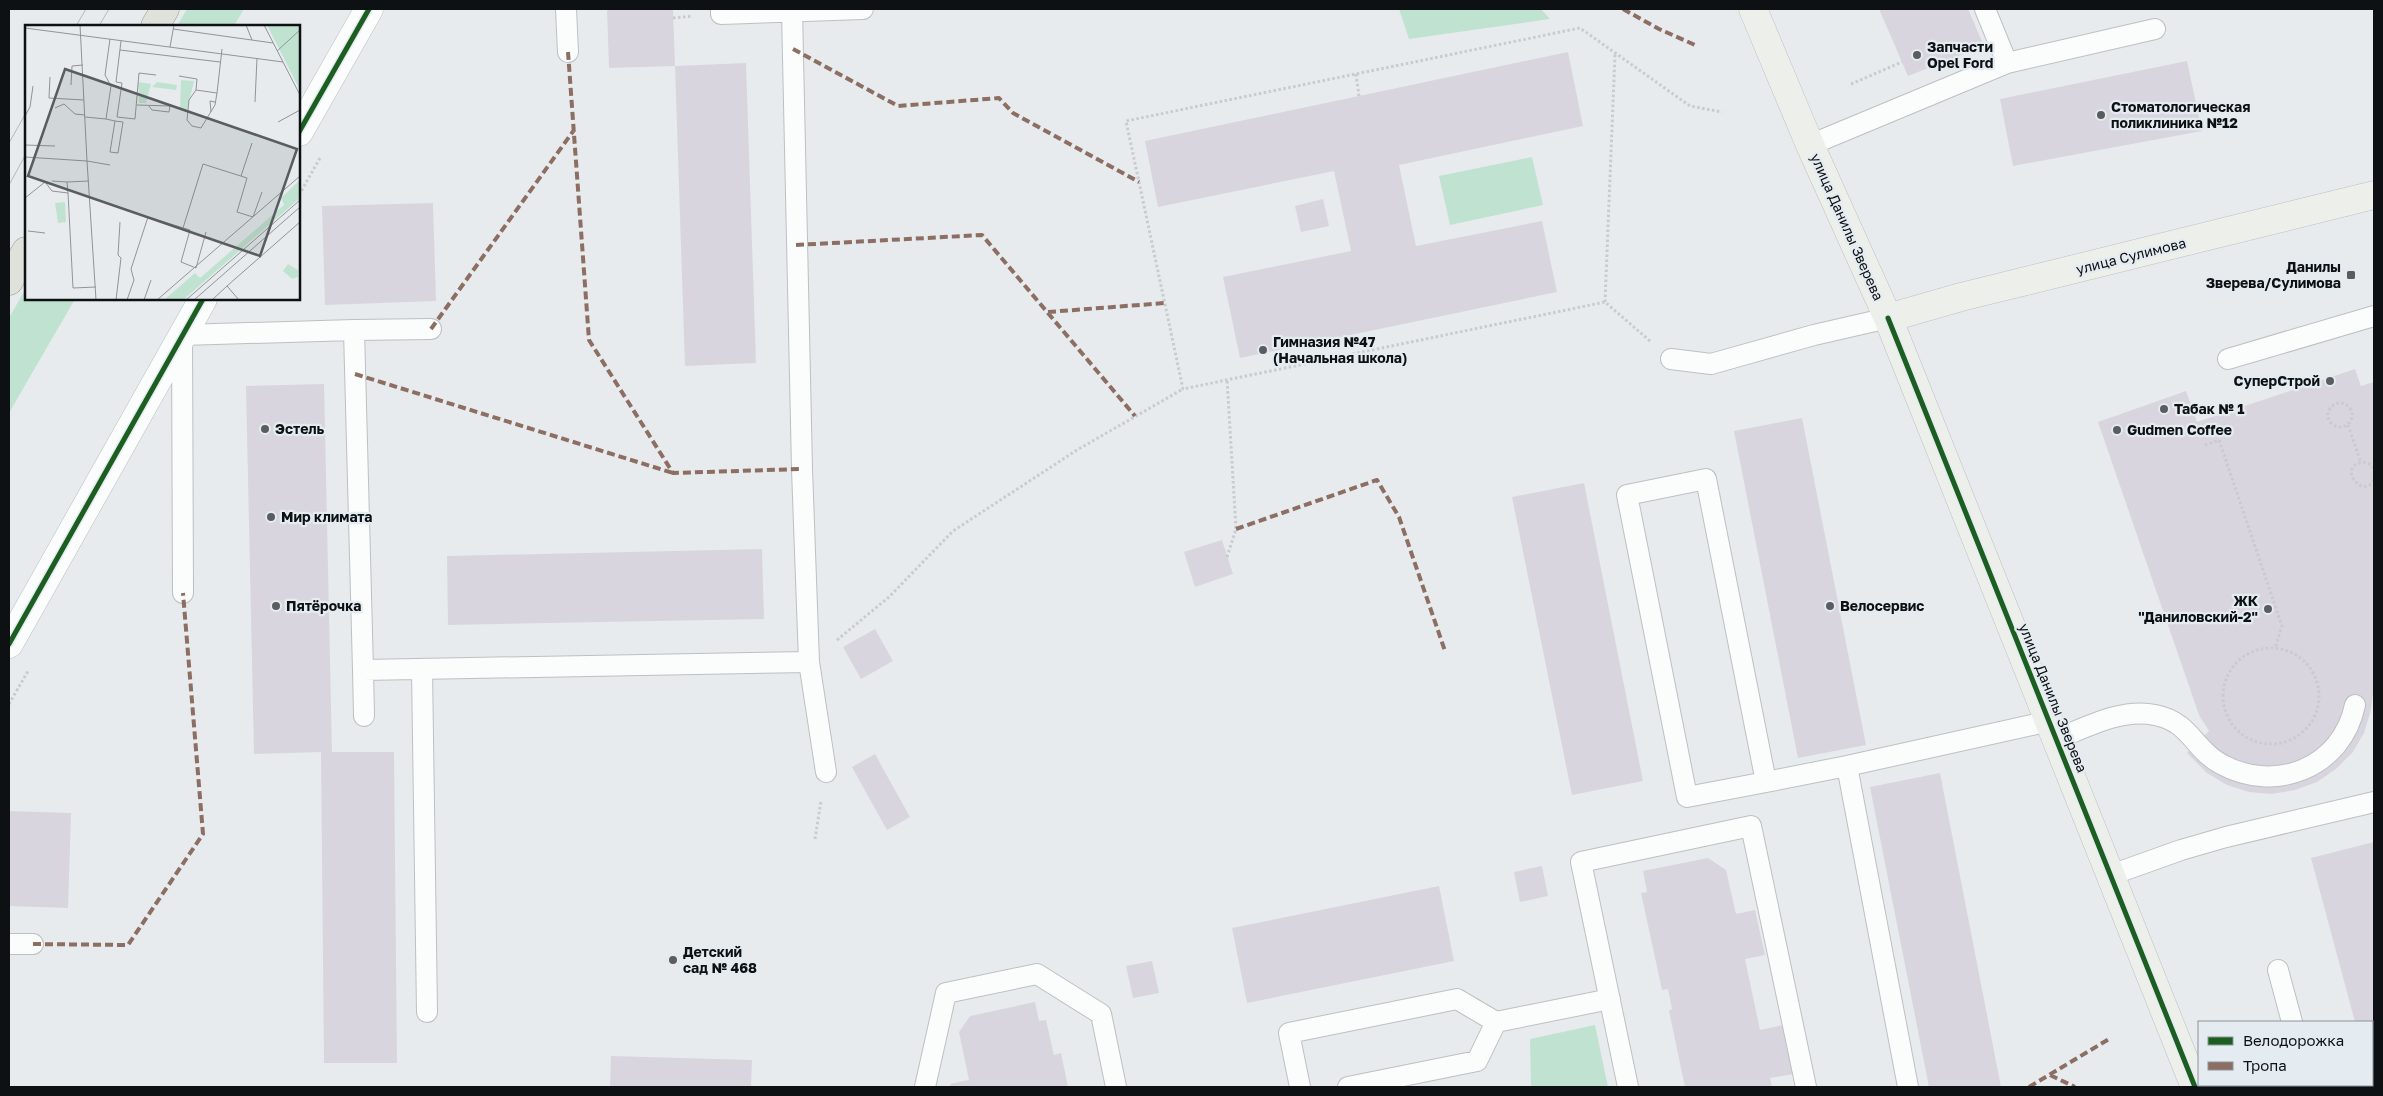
<svg xmlns="http://www.w3.org/2000/svg" width="2383" height="1096" viewBox="0 0 2383 1096" font-family="'Golos Text',sans-serif">
<rect width="100%" height="100%" fill="#e7ebee"/>
<path fill="#c0e3d1" d="M187 9H244L234 26H177Z
M1399 9H1541L1550 19 1409 39Z
M1532 157 1543 205 1450 225 1439 176Z
M26 288V299H75L9 413V318Z
M1595 1025 1608 1087H1531L1530 1039Z"/>
<path fill="#d8d5df" d="M607 9H673L675 66 609 68Z
M1879 9H1968L1984 46 1908 76Z
M1568 52 1583 126 1399 165 1416 246 1542 221 1557 292 1240 358 1223 277 1351 251 1334 171 1158 207 1145 141Z
M2187 61 2202 131 2013 166 2000 99Z
M746 63 756 363 685 366 675 66Z
M1323 199 1329 226 1301 232 1295 206Z
M433 203 436 301 325 305 322 206Z
M2355 369 2361 386 2374 382V686L2371 710 2364 733 2353 752 2336 769 2317 782 2295 790 2272 794 2249 792 2227 785 2207 773 2187 753 2209 731 2199 715 2098 422 2186 391 2197 422Z
M324 384 332 752H394L397 1063H324L321 752 254 754 246 386Z
M1802 418 1866 745 1798 758 1734 431Z
M1584 483 1643 781 1572 795 1512 497Z
M1222 540 1233 574 1195 587 1184 552Z
M762 549 764 619 448 625 447 556Z
M875 629 893 661 861 679 843 647Z
M875 754 910 817 887 830 852 767Z
M1940 773 2001 1087H1929L1870 787Z
M9 811 71 813 68 908 9 906Z
M2374 842V1087H2373L2372 1022H2355L2311 858Z
M1708 858 1726 870 1736 914 1755 910 1765 955 1745 959 1760 1030 1783 1025 1794 1074 1770 1078 1772 1087H1685L1669 1011 1672 1009 1668 989 1662 990 1641 893 1647 892 1643 871Z
M1542 866 1548 896 1520 902 1514 872Z
M1439 886 1454 961 1247 1003 1232 928Z
M1152 961 1159 993 1133 998 1126 966Z
M1035 1002 1039 1021 1046 1020 1054 1055 1061 1053 1068 1087H951L950 1084 969 1080 959 1032 970 1016Z
M611 1056 752 1060 751 1087H610Z"/>
<g fill="none" stroke-linecap="round" stroke-linejoin="round">
<defs>
<path id="lane" d="M566 9 568 52
M721 9V14L863 9
M1985 9 2007 63 2155 29
M1810 145 2007 63
M354 330 431 329
M1671 359 1711 364 1814 335 1888 318
M2228 359 2374 316
M183 593 182 335 354 330 363 670 809 662 802 469 792 11
M809 662 826 772
M422 669 427 1012
M363 670 364 716
M2057 739C2087 727 2122 708 2155 715 2191 722 2193 749 2221 764 2275 794 2342 768 2355 705
M1766 782 1687 797 1627 495 1706 479 1766 782 1847 766
M2111 875 2181 850 2226 837 2374 802
M9 944H33
M2278 970 2292 1022
M2309 1085 2310 1087
M925 1087 946 993 1037 974 1101 1014 1116 1087
M1300 1087 1289 1033 1457 999 1496 1022 1610 999
M1348 1087 1477 1061 1496 1022
M1628 1087 1581 862 1751 826 1806 1087
M1908 1087 1847 766 2050 721"/>
<path id="street" d="M299 132 369 9
M9 644 203 299"/>
<path id="secondary" d="M1753 9 1810 145 1888 318 2195 1087
M1888 318 1961 297 2374 195"/>
<path id="primary" d="M155 26 165 9
M9 281 26 251"/>
</defs>
<use href="#lane" stroke="#bdc0c2" stroke-width="22"/>
<use href="#street" stroke="#bdc0c2" stroke-width="29"/>
<use href="#secondary" stroke="#bdc0c2" stroke-width="29"/>
<use href="#primary" stroke="#939d8e" stroke-width="29"/>
<path stroke="#c9cbcc" stroke-width="3" stroke-dasharray="2.5 2.5" stroke-linecap="butt" d="M673 18 693 16
M1356 74 1359 96
M1851 84 1902 62
M299 195 320 158
M1605 302 1615 54
M1650 341 1605 302 1183 389 1126 121 1580 28 1690 106 1722 112
M2328 415a12 12 0 1 1 24 0a12 12 0 1 1-24 0Z
M2348 425 2361 463
M2205 445 2219 440 2282 626 2275 648
M2374 468C2371 464 2366 461 2360 463 2339 468 2362 500 2374 480
M1227 557 1236 529 1227 379
M837 640 889 597 953 531 1077 450 1183 389
M2223 696a48 48 0 1 1 96 0a48 48 0 1 1-96 0Z
M9 704 28 671
M815 839 821 801"/>
<use href="#lane" stroke="#fbfcfc" stroke-width="20"/>
<use href="#street" stroke="#fbfcfc" stroke-width="28"/>
<use href="#secondary" stroke="#edefeb" stroke-width="28"/>
<use href="#primary" stroke="#dee2da" stroke-width="28"/>
<path stroke="#b8b9b9" stroke-width="1" d="M76 26 86 9
M99 26 109 9
M9 143 26 113
M9 185 26 154"/>
<path stroke="#8d6e63" stroke-width="4" stroke-dasharray="8 4" stroke-linecap="butt" d="M1623 9 1659 29 1695 45
M793 49 898 106 999 98 1013 113 1139 182
M568 52 589 340 673 473 802 469
M796 245 982 235 1135 416
M1048 312 1165 303
M431 329 574 130
M355 374 673 473
M1236 529 1377 480 1399 517 1445 651
M33 944 128 945 203 834 183 593
M2050 1075 2075 1087
M2029 1087 2109 1039"/>
<defs>
<path id="cycleway" d="M299 132 369 9
M1888 318 2195 1087
M9 644 203 299"/>
</defs>
<use href="#cycleway" stroke="#e4ebf1" stroke-width="8"/>
<use href="#cycleway" stroke="#1b5e20" stroke-width="5"/>
</g>
<g fill="#5a5d60" stroke="#e4ebf1" stroke-width="2">
<circle cx="1917" cy="55" r="5"/>
<circle cx="2101" cy="115" r="5"/>
<rect x="2346" y="270" width="10" height="10" rx="2.5"/>
<circle cx="1263" cy="350" r="5"/>
<circle cx="2330" cy="381" r="5"/>
<circle cx="2164" cy="409" r="5"/>
<circle cx="265" cy="429" r="5"/>
<circle cx="2117" cy="430" r="5"/>
<circle cx="271" cy="517" r="5"/>
<circle cx="276" cy="606" r="5"/>
<circle cx="1830" cy="606" r="5"/>
<circle cx="2268" cy="609" r="5"/>
<circle cx="673" cy="960" r="5"/>
</g>
<g text-anchor="middle" stroke-width="4.5" stroke-linejoin="round" paint-order="stroke">
<g font-size="14" font-weight="bold" fill="#0e1113" stroke="#e4ebf1" text-anchor="start">
<text x="1927" y="52">Запчасти<tspan x="1927" dy="16">Opel Ford</tspan></text>
<text x="2111" y="112">Стоматологическая<tspan x="2111" dy="16">поликлиника №12</tspan></text>
<text x="2341" y="272" text-anchor="end">Данилы<tspan x="2341" dy="16">Зверева/Сулимова</tspan></text>
<text x="1273" y="347">Гимназия №47<tspan x="1273" dy="16">(Начальная школа)</tspan></text>
<text x="2320" y="386" text-anchor="end">СуперСтрой</text>
<text x="2174" y="414">Табак № 1</text>
<text x="275" y="434">Эстель</text>
<text x="2127" y="435">Gudmen Coffee</text>
<text x="281" y="522">Мир климата</text>
<text x="2258" y="606" text-anchor="end">ЖК<tspan x="2258" dy="16">"Даниловский-2"</tspan></text>
<text x="286" y="611">Пятёрочка</text>
<text x="1840" y="611">Велосервис</text>
<text x="683" y="957">Детский<tspan x="683" dy="16">сад № 468</tspan></text>
</g>
<g font-size="14" fill="#0e1113" stroke="#e4ebf1">
<text transform="translate(1847 227) rotate(66)" y="5">улица Данилы Зверева</text>
<text transform="translate(2131 256) rotate(-14)" y="5">улица Сулимова</text>
<text transform="translate(2053 698) rotate(68)" y="5">улица Данилы Зверева</text>
</g>
</g>
<g transform="translate(25 25)">
<rect width="275" height="275" fill="#e7ebee"/>
<path d="M242 0H275V65ZM156 55 169 56 162 85 155 84ZM113 57 126 59 121 78H114ZM132 57 152 60 151 65 127 62ZM275 155V173L158 275H139L170 248 175 253 259 180 256 173ZM40 177 41 197 33 198 30 178ZM263 239 273 245V252L267 254 258 246Z" fill="#c0e3d1"/>
<path fill="none" stroke="#909496" stroke-width="1" d="M55 0 62 136 85 140M221 0 227 15M239 0 275 70M0 3 258 37M148 4 248 18M96 16 91 57 97 58 92 92 110 94 114 48 131 50M145 22 149 0M95 25 195 37M252 26 275 5M154 51 172 54 171 65 192 68 197 24M25 52 24 73 59 75M46 60 47 41 58 40M171 65 164 75 162 95 167 101 176 103 190 80 192 68M230 77 232 33M112 80 145 81 144 87 127 85 124 81M30 83 39 79 50 89 60 90M186 87 185 76 190 77M0 91 5 82 8 61M60 92 81 94 86 61 80 50 85 14M81 94 90 96 85 127 93 128 98 97 90 96M253 97 275 85M0 120 30 121M0 132 62 136 71 275M216 151 227 118M27 156 42 157 43 168M42 157 64 156M0 173 20 157 27 166 43 168 48 263 71 262M158 203 178 139 222 153 212 187 228 192 237 167M3 206 20 208M91 275 96 233 93 230 95 197M102 275 109 255 106 244 123 192 165 205 156 237 171 243 181 207M119 275 126 255M132 275 275 151M161 275 275 175M169 275 275 182M187 275 202 261M214 275 202 261 275 197"/>
<path fill="#5a5d60" fill-opacity="0.15" stroke="#5a5d60" stroke-width="2.5" d="M40 44 272 124 235 231 3 151Z"/>
<rect width="275" height="275" fill="none" stroke="#0e1113" stroke-width="2.5"/>
</g>
<rect width="2383" height="1096" fill="none" stroke="#0e1113" stroke-width="20"/>
<rect x="2198" y="1021" width="175" height="65" fill="#e4ebf1" stroke="#8e9498"/>
<rect x="2208" y="1037" width="25" height="8" fill="#1b5e20" stroke="#8e9498"/>
<text x="2243" y="1046" font-size="15" fill="#0e1113">Велодорожка</text>
<rect x="2208" y="1062" width="25" height="8" fill="#8d6e63" stroke="#8e9498"/>
<text x="2243" y="1071" font-size="15" fill="#0e1113">Тропа</text>
</svg>
